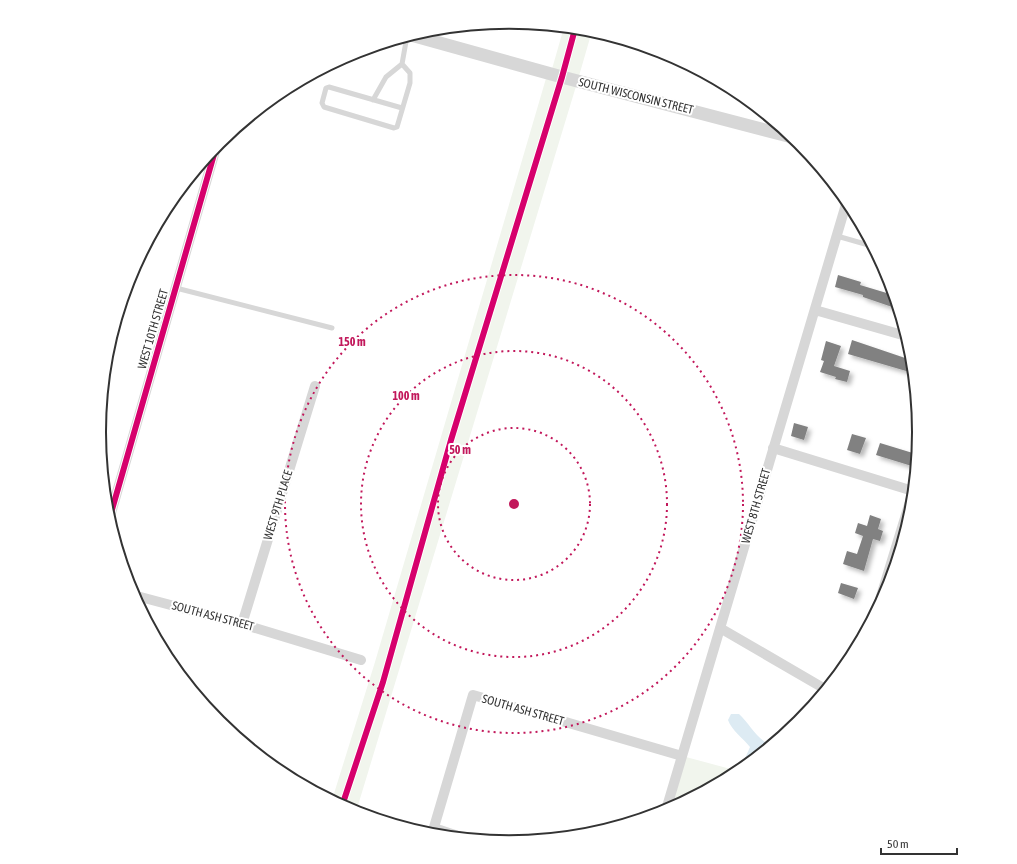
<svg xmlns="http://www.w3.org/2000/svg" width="1017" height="864" viewBox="0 0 1017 864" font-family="'Asap Condensed',sans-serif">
<defs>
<filter id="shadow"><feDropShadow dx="3.5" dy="3.5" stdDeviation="2" flood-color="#0004"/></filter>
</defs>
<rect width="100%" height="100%" fill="#fff"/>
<path fill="#f1f5ed" d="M564 27 592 31 579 76 552 69Z
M547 75 577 83 356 812 332 800 375 662Z
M686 757 738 771 672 807Z"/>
<path fill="#ddebf3" d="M731 714H739C750 724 756 739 771 745L743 767V763L750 747C743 738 732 731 728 720Z"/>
<path fill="#818181" filter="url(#shadow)" d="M838 275 861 282 860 285 890 294 892 290 898 309 863 297V295L835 287Z
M852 340 911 360 913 373 848 354Z
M826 341 841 346 834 366 850 371 847 382 835 379 836 377 820 372 824 361 821 360Z
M794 423 808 427 804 440 791 436Z
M852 434 866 438 860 454 847 450Z
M880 443 916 454 915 467 876 455Z
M870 515 881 519 878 529 883 531 880 541 873 539 864 571 843 564 847 551 857 554 863 536 855 533 858 523 867 526Z
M841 583 858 588 854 599 838 593Z"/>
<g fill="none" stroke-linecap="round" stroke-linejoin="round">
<path stroke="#d7d7d7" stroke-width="5" d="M373 100 386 77 402 64 407 36
M402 108 329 87 326 88 322 103 324 107 394 128 397 127 410 83V73L402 64
M837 236 872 246
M176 288 332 328"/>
<path stroke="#d7d7d7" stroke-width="10" d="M815 310 906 336
M773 448 913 491
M109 520 217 144
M133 595 242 624 361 660
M878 606 912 495
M242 624 315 386
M720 628 825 689
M666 810 847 201
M434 828 464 838
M432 834 473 695 682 756"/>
<path stroke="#d7d7d7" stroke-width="13" d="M411 35 562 77 792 137"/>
<defs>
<path id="cycleway" d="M109 520 217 144
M342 806 383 682 451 440 562 77 575 29"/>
</defs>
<use href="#cycleway" stroke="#fff" stroke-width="8"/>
<use href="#cycleway" stroke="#d6006c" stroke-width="6"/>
</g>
<g fill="none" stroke="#c2185b" stroke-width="2" stroke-dasharray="2 4">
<circle cx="514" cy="504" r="76"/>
<circle cx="514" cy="504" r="153"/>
<circle cx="514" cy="504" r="229"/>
</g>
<g text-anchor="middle" stroke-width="4" stroke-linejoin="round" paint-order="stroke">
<g font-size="12" fill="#333" stroke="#fff">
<text transform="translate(636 96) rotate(14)" y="4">SOUTH WISCONSIN STREET</text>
<text transform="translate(153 329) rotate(-74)" y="4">WEST 10TH STREET</text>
<text transform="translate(278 505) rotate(-73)" y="4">WEST 9TH PLACE</text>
<text transform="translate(756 506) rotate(-74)" y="4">WEST 8TH STREET</text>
<text transform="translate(213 616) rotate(15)" y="4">SOUTH ASH STREET</text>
<text transform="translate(523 710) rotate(16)" y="4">SOUTH ASH STREET</text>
</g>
</g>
<path d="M0 0H1017V864H0ZM106 432a403 403 0 1 1 806 0a403 403 0 1 1-806 0Z" fill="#fff" fill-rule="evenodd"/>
<path fill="none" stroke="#333" stroke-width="2" d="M106 432a403 403 0 1 1 806 0a403 403 0 1 1-806 0Z"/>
<circle cx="514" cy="504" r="6" fill="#c2185b" stroke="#fff" stroke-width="2"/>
<g font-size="12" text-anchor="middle" font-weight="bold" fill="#c2185b" stroke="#fff" stroke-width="4" stroke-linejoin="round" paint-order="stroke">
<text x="352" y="346">150 m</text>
<text x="406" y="400">100 m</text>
<text x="460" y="454">50 m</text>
</g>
<path d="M881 848v6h76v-6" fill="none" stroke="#333333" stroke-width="2"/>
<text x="887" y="848" font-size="12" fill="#333333" stroke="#ffffff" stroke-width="3" paint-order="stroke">50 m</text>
</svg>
